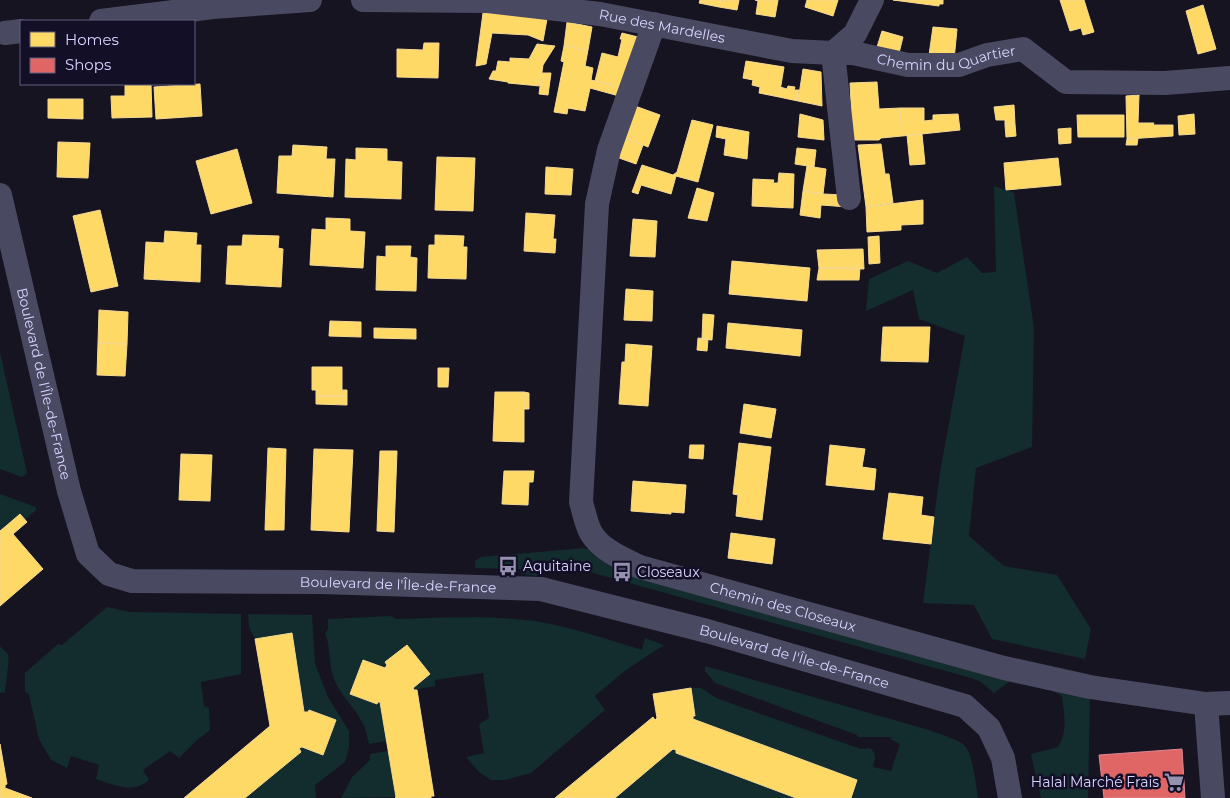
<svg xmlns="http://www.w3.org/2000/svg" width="1230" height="798" viewBox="0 0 1230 798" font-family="Montserrat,sans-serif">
<rect width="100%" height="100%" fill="#161421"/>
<path fill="#132c2d" d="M994 186 1014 193 1034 328 1032 447 976 468 969 536 1004 566 1057 575 1091 629 1085 659 992 639 974 605 923 603 940 472 965 336 919 319 913 290 866 311 869 279 908 261 937 273 967 257 982 273 996 272Z
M0 352 27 473 22 477 0 469Z
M0 494 36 507V510L25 520 20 514 0 531Z
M584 548 1090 696 1088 798H1041L1031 754 1058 747C1068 731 1064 714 1062 696L1044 686 1010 681 994 693 981 682 971 678 572 567 541 561 537 576 521 574 520 569 475 568V561L481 557Z
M107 607 130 612 241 614V674L201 682 204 706 209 708 210 730 197 740 179 758 170 751 143 770 149 780C133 794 114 785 96 779L99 765 71 756 67 768 51 760 39 739 29 695 25 691V673L58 644 62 645Z
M248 614 312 615 315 664 328 697 349 731V747L345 762 315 785 316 798H245L301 752 299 748 302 747 323 755 336 720 309 710 308 712H304L292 633 255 639 249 627Z
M391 616 396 619C442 618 489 615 535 621 571 627 607 639 642 650L645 638 664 645 626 670 595 696 605 710 531 773 505 780H491L479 772 466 757 484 753 479 724 489 718 483 673 435 680V686L414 690 413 688 430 674 407 645 385 662 387 665 385 668 363 660 351 694 376 704 380 702 387 741 369 744C367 737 366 728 362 722 354 706 339 695 333 676 329 664 330 642 325 634L328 629V619Z
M0 646C2 649 7 652 8 655 10 660 5 685 5 692L0 693Z
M705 666 929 730C938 734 959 739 965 746 973 755 976 785 978 798H851L857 780 693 719V716H695L691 688H701L716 698 861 749 870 748C877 754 875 758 873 767L891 771 900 744 890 739 892 737H858L857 735 715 683 705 671Z
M673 749 676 750V753L796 798H615Z
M388 751 396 797 341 798 352 777 370 760V754Z"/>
<path fill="#ffd966" stroke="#f4d894" d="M700 0H720L719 7 699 3Z
M720 0H739L737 10 719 7Z
M755 0H778L775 17 756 14 758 1Z
M807 0H838L833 16 805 7Z
M893 0H943V4H939V6Z
M1060 0H1084L1094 32 1083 35 1081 28 1070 31Z
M1203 5 1216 49 1198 54 1186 11Z
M483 13 532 16 547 19 543 41 528 35 492 33 486 64 476 66Z
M567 22 592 27 588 50 564 46Z
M933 27 957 29 954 60 928 62Z
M882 31 903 37 899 53 877 47Z
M622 33 638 37 621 87 595 81 602 53 618 57 622 39H620Z
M424 43H439L438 78 397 77V49L423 50Z
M537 44 555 46 543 65 540 86 508 83V82L489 79 493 71H496L498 61 510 62V58L529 59Z
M564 46 588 50 585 66 593 68 591 80 621 87 619 96 590 88 585 111 568 108 567 114 554 112 564 62 561 61Z
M746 61 784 67 779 97 759 93 760 87 752 85 753 80 743 78Z
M803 69 821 72 822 106 798 101Z
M542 73H551L548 95 539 94Z
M877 82 879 109 900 108 902 136 881 138 879 140H853L850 83Z
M125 84H151L152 117 112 118 111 96H125Z
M200 84 202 116 156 119 154 87Z
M788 86 795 87 794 90H799L798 101 779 97 780 87 787 89Z
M1139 95 1138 123H1154L1153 125H1173V136L1127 139 1126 96Z
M48 99H83V119L48 118Z
M1014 105 1015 124 1005 125V120H996L994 107Z
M635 106 660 115 648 147 624 137Z
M900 108H924V121L933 120V115L958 114 960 130 902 136Z
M800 114 823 120 824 140 798 137Z
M1194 114 1195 134 1179 135 1178 116Z
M1077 115H1124V137H1078Z
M692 120 713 125 698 182 676 176 671 194 641 185 638 194 632 192 642 165 673 175 677 172Z
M1015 124 1016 136 1006 137 1005 125Z
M717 126 749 132 747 159 724 155 726 139 716 137Z
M1071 128V143L1059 144 1058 129Z
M922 134 925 164 910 165 907 135Z
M624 137 643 145 636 164 619 158Z
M1138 138 1137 145H1126L1127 139Z
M58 142 90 143 88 178 57 177Z
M881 144 885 174H889L893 203 866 207 858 145Z
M293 145 327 147 326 159H335L333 197 277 193 279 156H292Z
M356 148 387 149V161L402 162 401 199 345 197 346 159 356 160Z
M797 148 816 150 814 167 795 164Z
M237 149 252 203 211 214 196 161Z
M437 157 475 158 473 211 435 210Z
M1058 158 1061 185 1006 190 1004 163Z
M807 166 826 169 823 194 803 191Z
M546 167 573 169 571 195 545 194Z
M779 173 794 174 793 208 752 206 753 179 774 180 773 183H778Z
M697 188 714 193 707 221 688 218Z
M803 191 823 194 845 195 848 207 821 205 820 218 800 215Z
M923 200V224L901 225V230L867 232 866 207Z
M100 210 118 286 91 292 73 216Z
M526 213 555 215 553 239H556L555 253 524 251Z
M326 218 350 219V231L365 232 363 268 310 265 312 229 326 230Z
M633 219 657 221 655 257 630 256Z
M165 231 197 233 196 245H201L200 282 144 279 146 242 164 243Z
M243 235 279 236 278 248 283 249 281 287 226 284 228 246H242Z
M435 235 464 236 463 247H467L466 279 428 278 429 245H435Z
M879 236 880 263 869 264 868 237Z
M386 246H411L410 257 417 258 416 291 376 290 377 256 386 257Z
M863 249 864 269 819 268 817 250Z
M732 261 810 268 807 301 729 294Z
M819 268H860L859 280H817Z
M626 289 653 291 652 321 624 320Z
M99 310 128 312 127 344 98 343Z
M703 314 714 315 712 340 702 339Z
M330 321 361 322V337L329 336Z
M728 323 802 330 800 356 726 348Z
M883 327H930L928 362 881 361Z
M374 328 416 329V339L374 338Z
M698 338 708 339 707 351 697 350Z
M98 343 127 344 125 376 97 375Z
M626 344 652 346 648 406 619 404 622 362H625Z
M312 367H342V390H347V396H316V390H312Z
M438 368H449L448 387H438Z
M495 392H524V442L493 441Z
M524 392 529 393V409H524Z
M316 396H347V405L316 404Z
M744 404 776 409 771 438 740 433Z
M739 443 771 447 762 520 736 516 738 495 733 494Z
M690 445H704L703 459 689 458Z
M830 445 865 449 862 467 876 469 874 490 826 485Z
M268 448 286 449 284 530H265Z
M314 449 353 450 349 532 311 530Z
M380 451H397L394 532 377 531Z
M181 454 212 455 210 501 179 500Z
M504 471H534L533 482H529L528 505 502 504Z
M633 481 686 485 684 513 671 512V514L631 511Z
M889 493 923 497 921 515 934 517 931 544 883 539Z
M20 514 27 522 13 534 6 526Z
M6 526 43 569 0 606V531Z
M731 533 775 539 772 564 728 558Z
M292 633 304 712H308L309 710 336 720 323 755 302 747 299 748 301 752 245 798H184L270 726 255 639Z
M407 645 430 674 413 688 414 690H417L434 796H431V798H395L396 797 380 702H378L377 704 350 694 363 660 385 668 387 665 385 662Z
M691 688 695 716H693V719L857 780 851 798H796L676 753V750L673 749 615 798H555L653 717 655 720 657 718 653 694Z
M0 744 7 784 5 785V788L32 798H0Z"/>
<path fill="#e06666" stroke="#de8794" d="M1182 749 1185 798H1104L1099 755Z"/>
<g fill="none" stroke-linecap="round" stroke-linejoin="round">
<g stroke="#4a4962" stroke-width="24">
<path id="s1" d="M363 0 488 1 600 14 792 51 833 53 855 34 872 0"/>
<path d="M101 21 213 7 310 0"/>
<path id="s2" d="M654 24 609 150 597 204 581 502C584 512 586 524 591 533 601 550 623 559 640 567L1004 668 1090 687 1206 704 1230 703"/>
<path d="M5 33 21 31"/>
<path id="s3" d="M0 195 69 491 88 554 109 574 132 581 321 582 541 589 707 631 965 706 989 728 1003 758 1010 798"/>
<path id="s4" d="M849 198 833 53H853L908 65H959L987 55 1023 49 1066 82 1165 83 1230 78"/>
<path d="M1206 704 1213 798"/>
</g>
</g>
<defs>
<symbol id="bus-bare" viewBox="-9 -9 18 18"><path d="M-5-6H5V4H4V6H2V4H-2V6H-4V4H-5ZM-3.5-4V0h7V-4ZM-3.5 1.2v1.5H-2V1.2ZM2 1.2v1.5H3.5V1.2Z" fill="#9591b1" stroke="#130f26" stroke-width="2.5" paint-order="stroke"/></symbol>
<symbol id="supermarket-bare" viewBox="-9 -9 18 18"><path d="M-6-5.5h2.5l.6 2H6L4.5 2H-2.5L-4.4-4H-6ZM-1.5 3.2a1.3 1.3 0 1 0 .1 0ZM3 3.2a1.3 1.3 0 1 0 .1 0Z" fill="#9591b1" stroke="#130f26" stroke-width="2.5" paint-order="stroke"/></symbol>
</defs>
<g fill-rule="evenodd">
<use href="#bus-bare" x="494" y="552" width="28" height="28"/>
<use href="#bus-bare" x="608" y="558" width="28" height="28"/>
<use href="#supermarket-bare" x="1160" y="768" width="28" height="28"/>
</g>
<g text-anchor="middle" stroke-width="5" stroke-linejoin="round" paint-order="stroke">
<g font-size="14" fill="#d9d4ff" stroke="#130f26">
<text dy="5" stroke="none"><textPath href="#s1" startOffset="301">Rue des Mardelles</textPath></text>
<text dy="5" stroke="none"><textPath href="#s4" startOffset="261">Chemin du Quartier</textPath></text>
<text dy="5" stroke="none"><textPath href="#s3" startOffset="194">Boulevard de l'Île-de-France</textPath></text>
<text dy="5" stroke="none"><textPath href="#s3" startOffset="689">Boulevard de l'Île-de-France</textPath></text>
<text dy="5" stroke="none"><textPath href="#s2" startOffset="729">Chemin des Closeaux</textPath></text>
<text dy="5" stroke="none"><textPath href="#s3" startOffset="1094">Boulevard de l'Île-de-France</textPath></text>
</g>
<g font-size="14" fill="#d9d4ff" stroke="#130f26" text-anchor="start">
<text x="523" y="571">Aquitaine</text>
<text x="637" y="577">Closeaux</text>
<text x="1159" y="787" text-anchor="end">Halal Marché Frais</text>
</g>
</g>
<rect x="20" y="20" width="175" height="65" fill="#130f26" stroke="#625e7d"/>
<rect x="30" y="32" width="25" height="15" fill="#ffd966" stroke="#625e7d"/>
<text x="65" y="45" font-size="15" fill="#d9d4ff">Homes</text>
<rect x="30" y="58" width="25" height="15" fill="#e06666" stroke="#625e7d"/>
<text x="65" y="70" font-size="15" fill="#d9d4ff">Shops</text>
</svg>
